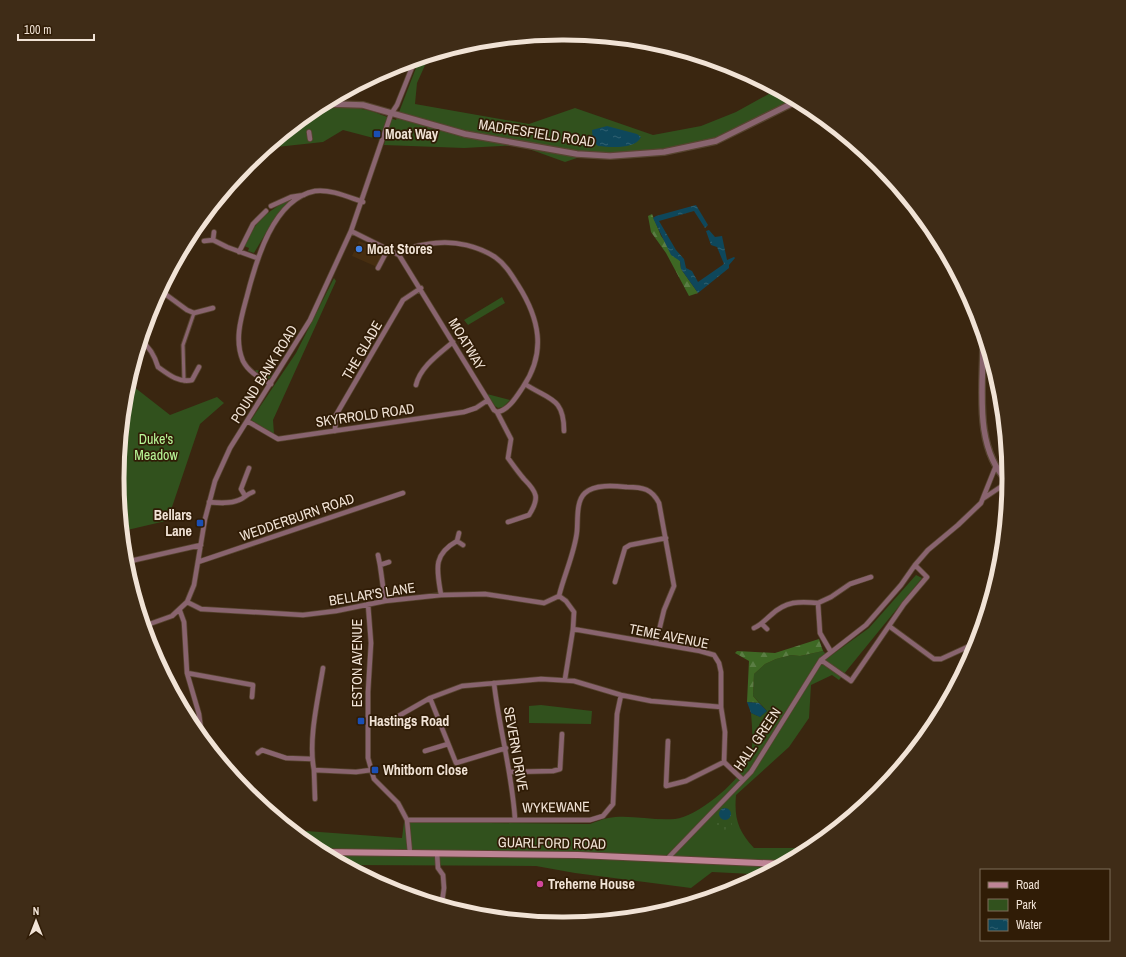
<svg xmlns="http://www.w3.org/2000/svg" width="1126" height="957" viewBox="0 0 1126 957" font-family="'Archivo Narrow',sans-serif">
<defs>
<pattern id="forest-firs" width="22" height="20" patternUnits="userSpaceOnUse"><rect width="22" height="20" fill="#3e6824"/><path d="M5 1l3.5 6h-7zM16 11l3.5 6h-7z" fill="#5a7d43"/></pattern>
<pattern id="wetland-marsh" width="20" height="14" patternUnits="userSpaceOnUse"><rect width="20" height="14" fill="#31511d"/><path d="M1 5h8M5 5V1M11 12h8M15 12V8" fill="none" stroke="#4f6a3d"/></pattern>
<pattern id="water-ripples" width="26" height="14" patternUnits="userSpaceOnUse"><rect width="26" height="14" fill="#0e475b"/><path d="M2 4q2-2 4 0t4 0M15 11q2-2 4 0t4 0" fill="none" stroke="#326172"/></pattern>
</defs>
<rect width="100%" height="100%" fill="#3a2610"/>
<path fill="#472e11" d="M359 241 384 251 377 267 352 256Z"/>
<path fill="#31511d" d="M419 60 426 63 417 83 415 104 529 124 575 108 653 135 701 126 736 112 776 90 794 99 745 126 704 143 662 150 592 153 565 162 518 145 464 148 384 145 385 141 343 130 323 142 267 148C301 120 319 99 367 110 376 112 386 117 396 120Z
M293 198 276 216 254 253 248 251 249 248 244 246C254 222 269 209 293 198Z
M334 278 336 281 273 420 274 434 251 420 296 353Z
M502 297 505 303 468 325 464 320Z
M256 370 273 373 269 379C263 379 258 375 255 371Z
M129 383 170 415 217 397 224 403 200 424 172 507 170 520 123 531 118 478 126 391Z
M487 394 510 400 503 407 498 408 495 406Z
M916 575 922 578 839 680 832 675 811 685 809 718 789 747 736 795C734 818 738 831 754 848H812L754 879 752 874 712 872 691 888 575 873 536 866 346 865 315 849 292 830 402 838 404 822 590 824C596 822 602 819 608 818 629 814 653 821 675 819 699 816 743 779 750 756 754 743 752 727 751 713L760 717 767 711 753 696 754 674 765 664 776 659 791 655 800 656 823 651 829 657 869 628Z
M541 705 592 711 591 724 529 723V706Z"/>
<path fill="url(#forest-firs)" d="M652 214 661 236 680 261 681 269 698 293 689 296 666 253 651 232 648 216Z
M819 639 823 651 800 656 791 655 776 659 765 664 754 674 753 696 759 703 747 702 749 661 735 653 737 651 775 653Z"/>
<path fill="url(#wetland-marsh)" d="M720 819 731 820 732 824 730 829 721 830 717 826V820Z"/>
<path fill="url(#water-ripples)" d="M607 126 637 134 641 137C635 150 610 147 598 146L593 141 592 130Z
M696 205 708 225 705 228 694 211 659 221 676 250 684 259 686 268 692 271 698 282 724 264 717 247 711 245 706 231 709 230 715 237 722 236 727 260 734 257 735 258 729 265V268L698 293 681 269 680 261 671 255 653 218 656 216Z
M747 702 759 703 767 711 760 717 751 713Z
M719 814a6 6 0 1 1 12 0a6 6 0 1 1-12 0Z"/>
<g fill="none" stroke-linecap="round" stroke-linejoin="round">
<defs>
<path id="pedestrian" d="M184 381 183 345 194 313"/>
<path id="minor" d="M309 132 310 139
M271 206 291 197 304 195
M351 231 399 255 488 400 494 410 497 412 511 439 508 458C513 465 518 472 524 479 537 492 540 498 529 515L508 522
M213 240 214 232
M204 241 213 240 227 247 257 258
M239 252 253 224 266 211
M399 255C409 246 424 244 436 243 456 241 478 246 495 257 505 264 511 274 518 285 539 318 547 352 523 387 517 396 509 410 497 412
M378 268 388 249
M161 290 173 271
M161 291 187 310 194 313 213 308
M141 341C150 347 155 357 158 367 169 375 179 383 192 380L199 367
M271 384C261 378 249 373 243 361 234 340 241 318 247 296 256 261 273 199 315 191 331 189 348 197 363 202
M525 384C549 400 564 397 564 431
M416 385C420 367 439 354 453 342
M247 421 278 439 464 412 476 408 488 400
M335 431 336 415 403 300 421 288
M244 494 241 489 249 468
M984 498 1008 482
M209 502C219 503 230 504 239 500 245 498 245 495 253 492
M457 541 463 545
M378 555 380 565
M126 562 201 545
M198 562 403 493
M615 582 625 548 630 545 666 538
M441 595C437 570 432 555 457 541L459 533
M559 596C564 575 575 552 577 531 578 519 576 501 585 493 595 484 615 486 627 487 643 487 652 489 659 503L674 586 664 610 656 643
M559 596 566 601 574 612 573 629 700 651 714 655 719 663 721 672V707L725 732 724 762 743 780
M385 601 380 565 389 562
M187 602 201 609 303 615 336 611 385 601 441 595 485 594 544 603 559 596
M818 603 831 597 850 584 871 577
M368 604 371 643 368 692V758L374 779 398 803 407 820 410 853
M180 611 184 622 187 673 199 714 202 737
M762 624 767 629
M144 626 172 616 187 602 194 585 205 519 215 481 230 448 310 320 351 231 391 114 397 105 415 60
M889 626 934 659H941L976 643
M754 628C761 625 765 620 771 615 786 601 799 601 818 603L820 633 831 652
M821 660 851 681 904 604 927 577 915 565
M323 668C318 699 308 740 314 770L356 772 371 770
M187 673 253 685 252 697
M565 679 573 629
M494 683C499 728 512 772 515 819
M430 698 456 763 506 748
M368 723 395 718 430 698 462 686 541 679 574 681 621 695 651 701 721 707
M668 741 666 786 686 781 724 762
M425 751 448 744
M258 753 262 750 286 758 312 759
M314 770 315 799
M510 772 553 771 560 769 562 734
M407 820H590L603 816 613 804 617 714 621 695
M437 853 438 868 443 875 444 888 442 902 440 904
M668 858 751 772 821 660 866 625 901 585 915 565 928 550 958 525 981 503 995 468"/>
<path id="tertiary" d="M315 108 333 104 363 105 465 134 577 154 610 156 664 152 716 141 797 101
M983 337C984 383 972 446 1008 482"/>
<path id="secondary" d="M320 852 578 855 783 864"/>
</defs>
<use href="#pedestrian" stroke="#574430" stroke-width="5"/>
<use href="#minor" stroke="#574430" stroke-width="6"/>
<use href="#tertiary" stroke="#574430" stroke-width="8"/>
<use href="#secondary" stroke="#574430" stroke-width="8"/>
<use href="#pedestrian" stroke="#89646f" stroke-width="3"/>
<use href="#minor" stroke="#89646f" stroke-width="4.5"/>
<use href="#tertiary" stroke="#89646f" stroke-width="5.5"/>
<use href="#secondary" stroke="#be8495" stroke-width="6"/>
</g>
<g fill="#1a4fb4" stroke="#301c06" stroke-width="1.5">
<rect x="373" y="130" width="8" height="8" rx="2"/>
<rect x="196" y="519" width="8" height="8" rx="2"/>
<rect x="357" y="717" width="8" height="8" rx="2"/>
<rect x="371" y="766" width="8" height="8" rx="2"/>
</g>
<circle fill="#3f7fe0" stroke="#301c06" stroke-width="1.5" cx="359" cy="249" r="4"/>
<circle fill="#d1479c" stroke="#301c06" stroke-width="1.5" cx="540" cy="884" r="4"/>
<g text-anchor="middle" stroke-width="3.5" stroke-linejoin="round" paint-order="stroke">
<g font-size="14" fill="#f1e3d6" stroke="#301c06">
<text transform="translate(537 133) rotate(9)" y="5">MADRESFIELD ROAD</text>
<text transform="translate(467 344) rotate(59)" y="5">MOATWAY</text>
<text transform="translate(362 350) rotate(-60)" y="5">THE GLADE</text>
<text transform="translate(264 374) rotate(-58)" y="5">POUND BANK ROAD</text>
<text transform="translate(365 415) rotate(-8)" y="5">SKYRROLD ROAD</text>
<text transform="translate(297 517) rotate(-19)" y="5">WEDDERBURN ROAD</text>
<text transform="translate(372 594) rotate(-9)" y="5">BELLAR'S LANE</text>
<text transform="translate(669 636) rotate(11)" y="5">TEME AVENUE</text>
<text transform="translate(357 663) rotate(-90)" y="5">ESTON AVENUE</text>
<text transform="translate(757 739) rotate(-56)" y="5">HALL GREEN</text>
<text transform="translate(516 749) rotate(80)" y="5">SEVERN DRIVE</text>
<text transform="translate(556 807) rotate(-1)" y="5">WYKEWANE</text>
<text transform="translate(552 843) rotate(1)" y="5">GUARLFORD ROAD</text>
</g>
<g font-size="14" font-weight="bold" fill="#f1e3d6" stroke="#301c06" text-anchor="start">
<text x="385" y="139">Moat Way</text>
<text x="367" y="254">Moat Stores</text>
<text x="192" y="520" text-anchor="end">Bellars<tspan x="192" dy="16">Lane</tspan></text>
<text x="369" y="726">Hastings Road</text>
<text x="383" y="775">Whitborn Close</text>
<text x="548" y="889">Treherne House</text>
</g>
<g font-size="14" fill="#b8f697" stroke="#301c06">
<text x="156" y="444">Duke's<tspan x="156" dy="16">Meadow</tspan></text>
</g>
</g>
<path d="M0 0H1126V957H0ZM562 40H564A438 438 0 0 1 1002 478V479A438 438 0 0 1 564 917H562A438 438 0 0 1 124 479V478A438 438 0 0 1 562 40Z" fill="#3f2c17" fill-rule="evenodd"/>
<path fill="none" stroke="#f1e3d6" stroke-width="5" d="M562 40H564A438 438 0 0 1 1002 478V479A438 438 0 0 1 564 917H562A438 438 0 0 1 124 479V478A438 438 0 0 1 562 40Z"/>
<rect x="980" y="869" width="130" height="72" fill="#301c06" stroke="#7d6c59"/>
<rect x="988" y="882" width="20" height="6" fill="#be8495" stroke="#7d6c59"/>
<text x="1016" y="889" font-size="12" fill="#f1e3d6">Road</text>
<rect x="988" y="899" width="20" height="12" fill="#31511d" stroke="#7d6c59"/>
<text x="1016" y="909" font-size="12" fill="#f1e3d6">Park</text>
<rect x="988" y="919" width="20" height="12" fill="url(#water-ripples)" stroke="#7d6c59"/>
<text x="1016" y="929" font-size="12" fill="#f1e3d6">Water</text>
<g transform="translate(36 921)" stroke="#301c06" stroke-width="3" paint-order="stroke">
<path d="M0-3L7 15L0 10L-7 15Z" fill="#f1e3d6"/>
<text y="-6" font-size="11" font-weight="bold" text-anchor="middle" fill="#f1e3d6">N</text>
</g>
<path d="M18 34v6h76v-6" fill="none" stroke="#f1e3d6" stroke-width="2"/>
<text x="24" y="34" font-size="12" fill="#f1e3d6" stroke="#301c06" stroke-width="3" paint-order="stroke">100 m</text>
</svg>
